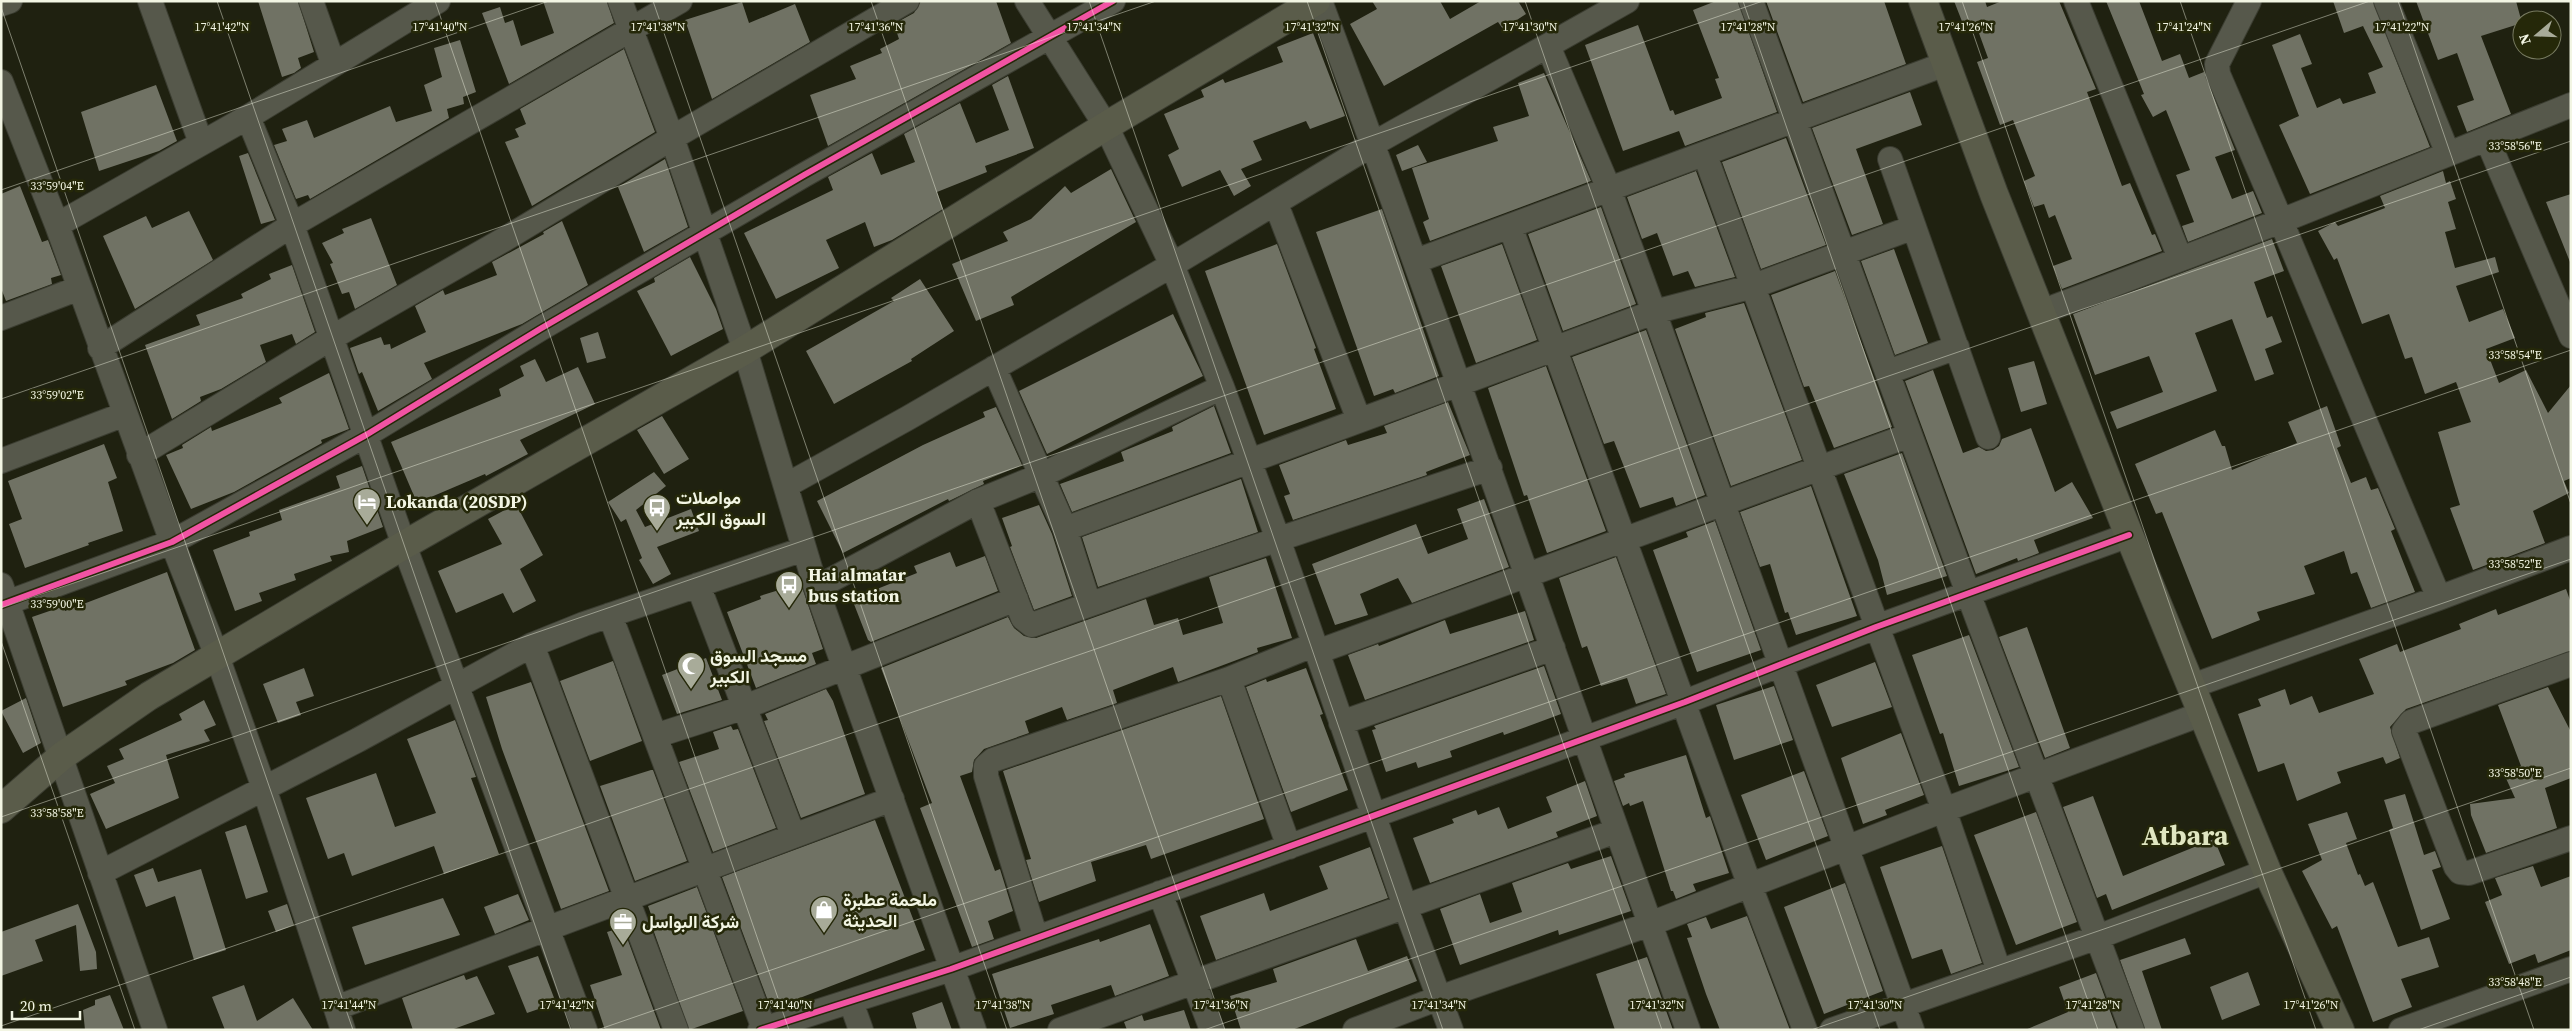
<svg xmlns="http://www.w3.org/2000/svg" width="2572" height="1031" viewBox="0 0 2572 1031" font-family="'Source Serif 4',Vazirmatn,serif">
<rect width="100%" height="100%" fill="#1f2110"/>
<path fill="#707264" d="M258 1H298L314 52 298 58 301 68 294 73 282 77Z
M543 1H607L614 23 509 84 482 13 500 7 505 23 513 20 521 46 554 33Z
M921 1H996L1011 43 828 146 810 95 856 79 850 66 882 53 880 49 899 39 894 24 914 13Z
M1372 1H1440L1450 19 1481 1H1518L1526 14 1503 29 1498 22 1384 86 1350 24 1377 9Z
M1716 1H1738L1777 112 1685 146 1679 131 1623 151 1585 45 1638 25 1670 111 1673 110 1675 115 1722 98 1715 79 1719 78 1693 10Z
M1766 1H1884L1906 64 1803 102Z
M1954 1H1985L1987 7 2002 1H2059L2096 89 2087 92 2122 186 2130 183 2152 235 2155 234 2162 251 2062 289 2053 266 2072 259 2055 215 2049 218 2044 204 2034 207 2024 181 2035 176 2013 120 2000 125 1977 62 1988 58 1976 25 1965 29Z
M2106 1H2139L2162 61 2180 54 2189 78 2204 72 2235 150 2215 157 2232 199 2253 191 2262 213 2188 242 2182 226 2194 222 2176 175 2190 170 2166 110 2153 117 2141 95 2144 94Z
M2333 1H2373L2430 147 2310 194 2279 125 2299 116 2272 45 2300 34 2312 64 2301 68 2317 108 2340 98 2343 104 2376 93 2368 73 2383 67 2363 26 2344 33Z
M2416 1H2516L2522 23 2481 36 2511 114 2467 132 2457 106 2474 100 2457 53 2438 60Z
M742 2 749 23 795 4 810 42 712 99 685 20Z
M1313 33 1345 116 1310 129 1306 121 1253 141 1262 160 1241 169 1251 186 1234 196 1220 170 1182 187 1168 155 1179 149 1164 114 1204 97 1201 90 1223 79 1225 83 1283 62 1277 47Z
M460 40 476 92 463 97 464 104 447 109 449 118 310 199 308 195 296 199 274 145 287 141 282 129 307 120 314 138 390 106 396 122 432 111 424 85 442 77 434 48Z
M624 49 655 132 532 206 505 142 519 137 515 129 526 124 520 109Z
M1544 73 1591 181 1430 241 1423 222 1429 219 1412 168 1498 141 1493 127 1529 116 1518 83Z
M1008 76 1034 148 985 166 987 172 937 192 943 209 892 240 874 247 865 222 826 240 839 268 776 299 744 233 833 190 828 177 872 153 881 175 915 162 904 134 960 103 976 143 1009 130 992 85Z
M156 85 177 141 159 151 99 171 81 112Z
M1910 92 1922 125 1856 149 1883 224 1852 235 1812 128Z
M1786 138 1826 245 1761 269 1722 162Z
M1418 145 1427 162 1402 171 1396 155Z
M248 153 275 220 261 224 239 156Z
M665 159 688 227 644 252 618 187Z
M1111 169 1136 222 1011 297 1014 305 976 321 952 264 1008 241 1003 232 1031 219 1065 186 1071 193Z
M1696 171 1735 277 1695 287 1688 271 1673 276 1657 233 1642 239 1627 197Z
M2443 171 2446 183 2450 181 2456 199 2448 202 2456 229 2445 232 2455 268 2495 257 2499 272 2456 286 2469 322 2503 309 2515 338 2486 349 2499 383 2526 370 2548 413 2571 385V478L2564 481 2569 493 2533 511 2545 543 2473 570 2450 508 2460 505 2438 432 2471 422 2456 382 2425 394 2412 357 2405 359 2389 314 2362 324 2337 258 2334 260 2318 231 2335 222 2338 226 2385 208 2380 196Z
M20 186 42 242 48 240 61 275 51 278 52 284 6 301 1 288V194Z
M2571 194V261L2570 262 2546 202Z
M1601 207 1636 304 1563 331 1528 234Z
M1382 209 1439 376 1395 393 1393 389 1374 396 1316 232Z
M189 211 213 260 135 309 103 236 146 216 152 228Z
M371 218 397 285 355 309 349 292 342 294 330 264 333 263 322 243 344 233 342 229Z
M562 221 588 285 522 324 424 363 432 379 378 411 362 372 359 374 350 348 381 337 384 345 390 344 391 349 426 332 415 306 443 290 445 295 497 275 492 262 544 234 543 232Z
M2272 239 2284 271 2254 282 2267 318 2272 316 2282 342 2265 349 2274 374 2255 381 2232 319 2195 333 2217 391 2117 429 2110 412 2163 392 2149 356 2095 375 2073 314Z
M1277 244 1316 348 1314 349 1336 409 1264 435 1205 271Z
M1502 244 1537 340 1476 363 1441 266Z
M1894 249 1928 343 1895 355 1861 261Z
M690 257 716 309 723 329 671 356 637 291 655 282 654 278Z
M292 265 315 332 296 344 292 334 260 345 266 362 221 389 200 397 201 401 172 419 145 345 200 325 196 315 243 298 241 294 271 279 269 274Z
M1835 271 1892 427 1834 448 1809 386 1804 387 1771 295Z
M920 279 954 331 911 359 912 361 834 404 806 351 894 301 891 298Z
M1744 303 1802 460 1731 486 1675 329 1706 317 1705 313Z
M1173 314 1203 376 1047 454 1019 391Z
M1646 330 1705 495 1676 506 1673 497 1640 508 1614 441 1604 444 1572 357Z
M598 332 606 358 587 363 580 338Z
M535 359 546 382 578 367 595 404 520 440 528 454 486 476 485 474 417 503 391 442 501 396 499 389 524 376 520 366Z
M2034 361 2047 404 2021 412 2008 368Z
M1546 366 1606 531 1547 553 1527 495 1524 496 1488 388Z
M1933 370 1963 453 1979 447 1986 451 1993 450 1999 446 2002 439 2031 428 2055 492 2072 482 2093 518 2034 540 2039 553 2018 561 2017 558 1976 574 1905 381Z
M329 373 349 429 321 440 322 443 234 492 191 509 166 455 183 448 182 445 211 427 212 431 282 403 279 398Z
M1448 402 1470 455 1426 472 1427 475 1293 520 1284 496 1290 494 1279 465 1346 440 1348 445 1387 433 1384 426Z
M1214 406 1231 453 1072 512 1060 484 1124 461 1121 452 1173 431 1172 427Z
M2327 406 2341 446 2337 448 2351 483 2366 477 2371 490 2378 488 2395 529 2391 531 2415 592 2371 608 2357 572 2351 574 2344 551 2304 566 2315 594 2257 612 2260 620 2212 639 2162 512 2156 514 2135 464 2215 430 2222 446H2225L2232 470 2297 443 2288 422Z
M996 407 1022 465 983 481 984 484 949 501 948 499 843 553 817 501 923 445 985 417 983 412Z
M662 416 689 459 664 474 637 430Z
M104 444 117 478 108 482 123 531 88 543 89 545 25 568 9 524 22 519 8 481Z
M1902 453 1947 576 1887 595 1878 560 1844 474Z
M362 466 383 527 347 541 349 552 330 556 332 561 294 574 296 580 259 593 262 601 235 611 213 550 250 536 249 532 282 520 279 510 340 488 336 476Z
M654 472 666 486 636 510 645 527 691 509 699 531 657 547 671 574 653 584 639 560 642 558 626 519 621 522 608 502Z
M1241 479 1258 532 1098 587 1082 537Z
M1811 486 1857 616 1796 635 1788 612 1785 613 1770 564 1760 567 1740 512Z
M1484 499 1509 567 1412 603 1398 578 1360 594 1368 615 1335 625 1312 564 1416 524 1428 554 1468 539 1457 509Z
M516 504 543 555 520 569 536 601 513 613 503 593 456 613 438 571 502 544 488 519Z
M1039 505 1052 534 1072 596 1034 610 1010 547 1012 546 1002 518Z
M1715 521 1761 650 1697 672 1653 550 1688 537 1686 532Z
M950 552 956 567 985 556 998 591 871 642 868 640 852 599 917 573 914 566Z
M1616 557 1666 694 1636 704 1627 678 1601 686 1587 646 1582 648 1559 578Z
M1266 558 1292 638 1257 648 1258 652 1178 682 1173 667 1113 690 1117 703 1067 720 1062 707 1025 721 1029 733 984 749 974 760 972 772 960 776 995 871 1000 869 1013 911 988 921 994 939 972 947 920 808 932 803 881 668 1008 617 1014 628 1024 636 1036 638 1146 599 1154 625 1178 618 1183 635 1223 623 1209 577Z
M167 572 195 650 173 663 125 681 127 685 63 707 32 617 64 606 65 611Z
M799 578 823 649 812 653 816 664 756 688 727 612 761 599 760 596 779 590Z
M2566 589 2571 603V651L2406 709 2390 727 2400 758 2386 764 2383 757 2337 772 2341 783 2297 801 2284 763 2258 772 2238 714 2261 706 2258 699 2285 689 2290 705 2312 696 2319 713 2374 694 2359 659 2397 644 2400 652 2461 629 2459 624 2496 609 2498 615Z
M1525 611 1534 640 1365 700 1348 655 1378 644 1379 646 1445 620 1450 634Z
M2027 627 2070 748 2045 758 1999 637Z
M1969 635 2019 767 1959 786 1943 733 1940 734 1912 655Z
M706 658 722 700 677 714 662 675Z
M613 661 642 741 590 761 560 681Z
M1875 662 1892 707 1832 727 1816 685Z
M1544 666 1561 714 1504 735 1503 732 1450 751 1452 757 1418 768 1416 762 1386 772 1372 730 1376 729 1374 726Z
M304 668 314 696 296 702 301 715 278 723 263 684Z
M1306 668 1323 714 1320 715 1348 790 1291 812 1246 687 1266 679 1267 682Z
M531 682 609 891 561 909 502 749 486 697Z
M1774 686 1793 740 1734 760 1716 705Z
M2548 687 2571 732V778L2545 788 2557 828 2486 853 2471 815 2470 804 2515 798 2504 774 2521 766 2498 705Z
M826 689 833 701 865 794 801 818 764 721 768 720 765 714Z
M1221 696 1264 819 1151 859 1146 845 1091 862 1096 881 1039 902 1026 860 1031 859 1003 771Z
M26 698 41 743 23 753 1 711Z
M204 700 216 725 204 730 210 741 166 755 179 798 106 829 90 794 115 783 107 766 124 759 119 749 182 720 179 714Z
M455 720 476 777 471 778 499 854 444 874 434 846 352 876 344 853 328 859 306 798 376 773 395 827 436 813 407 739Z
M731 726 733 730 738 729 776 828 713 852 679 762 719 749 713 732Z
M1901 733 1924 795 1885 810 1887 815 1863 824 1841 758Z
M1686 755 1706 818 1710 816 1729 873 1693 884 1696 891 1676 899 1673 891H1671L1643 801 1630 806 1629 803 1623 806 1614 781 1625 777 1624 774Z
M651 770H653L687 861 635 881 600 786Z
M1804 771 1828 836 1766 860 1741 795Z
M1585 781 1597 816 1556 832 1558 837 1430 883 1413 838 1454 823 1452 819 1476 810 1478 815 1499 807 1508 829 1552 812 1546 797Z
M2405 794 2424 855 2435 851 2441 867 2432 870 2450 919 2421 930 2389 830 2393 828 2384 800Z
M2093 796 2123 876 2214 839 2225 865 2112 910 2106 894 2097 898 2063 807Z
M2036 812 2077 922 2016 945 1974 835Z
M2347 812 2357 839 2346 843 2358 875 2360 874 2365 886 2373 882 2398 947 2429 937 2439 967 2401 979 2412 1007 2373 1022 2337 926 2332 929 2302 871 2322 860 2308 824Z
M875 820 925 950 771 1009 722 877Z
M246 825 268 892 246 899 225 832Z
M1942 846 1982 963 1951 974 1942 949 1912 959 1880 867Z
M1370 847 1388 898 1216 960 1200 916 1264 893 1270 911 1328 889 1319 866Z
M1611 856 1631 911 1559 935 1558 930 1460 965 1440 909 1480 894 1490 923 1522 912 1512 883 1568 863 1571 869Z
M2533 866 2541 887 2571 876V950L2538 963 2535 954 2509 964 2485 902 2502 895 2495 878Z
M153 868 158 882 201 869 226 950 194 960 175 896 146 907 134 875Z
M1845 883 1883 991 1824 1014 1784 907Z
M697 887 743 1011 689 1030 649 918 652 917 648 906Z
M518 894 529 920 495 934 484 907Z
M443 898 460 935 365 965 352 927Z
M78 904 96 952 97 969 80 971 76 925 35 940 43 961 1 976V932Z
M287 904 294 925 276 932 268 911Z
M1747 916 1790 1030H1720L1706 994 1687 938 1692 937 1687 924 1706 917 1711 929Z
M1150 924 1169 976 1115 996 1111 985 1051 1005 1054 1014 1010 1028 992 974 1099 939 1100 942Z
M623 927 661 1030H605L590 985 622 975 607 932Z
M2185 938 2191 954 2142 971 2162 1030H2145L2120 960Z
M1356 939 1368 971 1407 956 1417 981 1292 1030H1241L1230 996 1277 982 1273 969Z
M538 956 556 1003 527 1013 508 966Z
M1647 957 1673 1030H1615L1596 974Z
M2248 972 2260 1005 2222 1020 2210 987Z
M2096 973 2117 1030H2025L2068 1012 2059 987Z
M464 975 466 980 477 976 495 1014 451 1030H413L402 998Z
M244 985 257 1021 293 998 313 1030H225L212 997Z
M110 995 124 1030H85L83 1010 95 1005V1000Z
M942 1002 952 1030H917L912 1013Z
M1184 1010 1191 1030H1127L1124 1022 1142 1015 1144 1021Z"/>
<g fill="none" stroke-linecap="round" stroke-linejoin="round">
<defs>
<path id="minor" d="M150 1 201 143
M311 1 333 63
M620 1 672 138 745 350 816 588 974 1030
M1027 1 1106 126 1172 265 1222 387 1278 539 1405 906 1451 1030
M1320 1C1447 343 1565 687 1688 1030
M1751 1 1968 593 2132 1030
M2076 1 2180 258
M2249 1 2217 64 2218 74 2281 221 2439 598
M2386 1 2448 154
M1 4 10 1
M1548 46 1609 189 1654 312 1912 1030
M1 82 57 225 172 542 217 656 264 788 343 1030
M248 117 292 225 404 545 585 1030
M2487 139 2571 336
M1705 155 1944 810 1999 971
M1890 159 1988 437
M1276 204 1359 420
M57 225 248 117 438 1
M1510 226 1750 886 1805 1030
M1416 261 1945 64
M2041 312 2281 221 2571 105
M1 318 79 288
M100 348 292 225 680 1
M994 368 1065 529 1089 604
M1888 372 1957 347
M139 455 333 337 505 239 672 138 907 1
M1 461 125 414
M787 485 908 418 1172 265 1373 144 1627 1
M978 501 1023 618 1032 625 1184 571 1490 468
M1065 529 1654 312 1754 286 1914 227
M1 585 155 1030
M698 585 793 835
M816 588 978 501 1042 475 1222 387
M1 605 172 542 366 435 540 329 804 175 1113 1
M610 615 764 1029
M532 645 676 1030
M1317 652 1910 435
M2571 664 2411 722 2404 731 2456 867 2460 872 2469 873 2571 838
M1229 679 1289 847
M2192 686 2439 598 2571 548
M1341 723 1553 648
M655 736 745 707 1016 599
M100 873 358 740 532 645 584 624 804 549
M1160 893 1212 1030
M1036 938 986 776V766L993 760 1229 679 1313 645
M851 1002 861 1030
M336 1008 892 799
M760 1030 951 969 1255 859 1685 702 1876 627 2129 535
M1060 1030 1616 831
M1355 1030 1439 998 1650 924 1944 810 2204 713
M1832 1030 2098 937 2267 871
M2401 1030 2571 969"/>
<path id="major" d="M1923 1 1994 194 2129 535 2267 871 2340 1030
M1 809 62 756 149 696 404 545 745 350 1106 126 1316 1"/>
</defs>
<use href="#minor" stroke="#3b3d31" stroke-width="26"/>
<use href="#major" stroke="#3b3d31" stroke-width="30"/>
<use href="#minor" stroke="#56584b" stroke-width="24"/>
<use href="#major" stroke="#5a5c4a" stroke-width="28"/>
<defs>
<path id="cycleway" d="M1 605 172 542 366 435 540 329 804 175 1113 1
M760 1030 951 969 1255 859 1685 702 1876 627 2129 535"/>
</defs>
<use href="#cycleway" stroke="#252809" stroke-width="9"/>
<use href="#cycleway" stroke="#f153a3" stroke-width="6"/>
</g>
<path fill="none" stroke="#f2f5e3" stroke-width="1" stroke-opacity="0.45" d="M217 1 571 1030M435 1 789 1030M653 1 1007 1030M871 1 1225 1030M1089 1 1443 1030M1307 1 1662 1030M1525 1 1880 1030M1743 1 2098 1030M1962 1 2316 1030M2180 1 2534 1030M2398 1 2571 504M1 7 353 1030M1 190 549 1M1 399 1156 1M1 608 1763 1M1 641 135 1030M1 817 2370 1M1 1026 2571 141M597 1030 2571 350M1204 1030 2571 559M1811 1030 2571 768M2418 1030 2571 977"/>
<defs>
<symbol id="hotel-pin" viewBox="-11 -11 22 30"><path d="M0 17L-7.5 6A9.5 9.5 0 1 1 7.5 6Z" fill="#a8ab99" stroke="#252809"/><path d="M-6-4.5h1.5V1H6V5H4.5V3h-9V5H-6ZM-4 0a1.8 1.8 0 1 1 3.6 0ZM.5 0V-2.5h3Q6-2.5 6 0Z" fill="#fff"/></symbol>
<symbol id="bus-pin" viewBox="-11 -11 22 30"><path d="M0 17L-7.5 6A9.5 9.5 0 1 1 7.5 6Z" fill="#a8ab99" stroke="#252809"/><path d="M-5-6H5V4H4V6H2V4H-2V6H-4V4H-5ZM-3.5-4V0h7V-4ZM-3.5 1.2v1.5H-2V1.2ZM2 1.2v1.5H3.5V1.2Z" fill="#fff"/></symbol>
<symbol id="mosque-pin" viewBox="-11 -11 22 30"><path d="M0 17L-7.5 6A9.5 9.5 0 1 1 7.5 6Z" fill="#a8ab99" stroke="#252809"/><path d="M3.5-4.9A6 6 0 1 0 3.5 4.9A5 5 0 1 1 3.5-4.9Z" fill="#fff"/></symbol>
<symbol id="shop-pin" viewBox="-11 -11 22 30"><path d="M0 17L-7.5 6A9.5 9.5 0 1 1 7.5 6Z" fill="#a8ab99" stroke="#252809"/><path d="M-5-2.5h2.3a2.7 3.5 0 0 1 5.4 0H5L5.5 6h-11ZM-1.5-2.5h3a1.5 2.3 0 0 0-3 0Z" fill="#fff"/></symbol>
<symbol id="office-pin" viewBox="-11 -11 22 30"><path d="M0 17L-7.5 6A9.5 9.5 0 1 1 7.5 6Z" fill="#a8ab99" stroke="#252809"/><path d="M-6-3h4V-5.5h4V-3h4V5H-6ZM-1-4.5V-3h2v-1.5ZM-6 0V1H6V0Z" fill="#fff"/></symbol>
</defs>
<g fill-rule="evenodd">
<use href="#hotel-pin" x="351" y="486" width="32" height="43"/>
<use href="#bus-pin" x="641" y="492" width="32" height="43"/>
<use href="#bus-pin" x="773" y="569" width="32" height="43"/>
<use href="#mosque-pin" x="675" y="650" width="32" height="43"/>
<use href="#shop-pin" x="808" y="894" width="32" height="43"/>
<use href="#office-pin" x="607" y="906" width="32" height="43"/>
</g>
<g text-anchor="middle" stroke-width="5" stroke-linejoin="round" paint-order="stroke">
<g font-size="18" font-weight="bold" fill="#f2f5e3" stroke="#252809" text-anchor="start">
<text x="676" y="504">مواصلات<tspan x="676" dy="21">السوق الكبير</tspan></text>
<text x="386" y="508">Lokanda (20SDP)</text>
<text x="808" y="581">Hai almatar<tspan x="808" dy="21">bus station</tspan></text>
<text x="710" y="662">مسجد السوق<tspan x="710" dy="21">الكبير</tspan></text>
<text x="843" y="906">ملحمة عطبرة<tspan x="843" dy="21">الحديثة</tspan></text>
<text x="642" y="928">شركة البواسل</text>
</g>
<g font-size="28" font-weight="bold" fill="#e0e6c1" stroke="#252809">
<text x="2185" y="845">Atbara</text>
</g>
</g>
<g font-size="12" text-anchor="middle" fill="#f2f5e3" stroke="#252809" stroke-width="5" stroke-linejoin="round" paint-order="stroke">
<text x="2402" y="31">17°41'22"N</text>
<text x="222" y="31">17°41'42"N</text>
<text x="440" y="31">17°41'40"N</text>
<text x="658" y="31">17°41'38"N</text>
<text x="876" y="31">17°41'36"N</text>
<text x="1094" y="31">17°41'34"N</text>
<text x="1312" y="31">17°41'32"N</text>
<text x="1530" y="31">17°41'30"N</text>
<text x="1748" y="31">17°41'28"N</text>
<text x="1966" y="31">17°41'26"N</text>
<text x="2184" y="31">17°41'24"N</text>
<text x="2515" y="150">33°58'56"E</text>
<text x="57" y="190">33°59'04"E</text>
<text x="2515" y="359">33°58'54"E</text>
<text x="57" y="399">33°59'02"E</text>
<text x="2515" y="568">33°58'52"E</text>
<text x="57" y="608">33°59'00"E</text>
<text x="2515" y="777">33°58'50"E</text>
<text x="57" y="817">33°58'58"E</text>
<text x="2515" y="986">33°58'48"E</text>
<text x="349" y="1009">17°41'44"N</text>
<text x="567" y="1009">17°41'42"N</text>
<text x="785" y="1009">17°41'40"N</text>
<text x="1003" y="1009">17°41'38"N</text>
<text x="1221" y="1009">17°41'36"N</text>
<text x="1439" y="1009">17°41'34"N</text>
<text x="1657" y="1009">17°41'32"N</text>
<text x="1875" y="1009">17°41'30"N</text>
<text x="2093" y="1009">17°41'28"N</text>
<text x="2311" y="1009">17°41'26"N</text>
</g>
<rect width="2572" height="1031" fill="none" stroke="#f2f5e3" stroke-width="5"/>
<g transform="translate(2537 35) rotate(251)"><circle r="24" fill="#252809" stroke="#777a60"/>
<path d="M0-4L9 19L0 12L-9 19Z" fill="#a8ab99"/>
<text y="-8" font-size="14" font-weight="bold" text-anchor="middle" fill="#f2f5e3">N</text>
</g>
<path d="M12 1011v8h68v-8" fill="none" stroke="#f2f5e3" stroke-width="2.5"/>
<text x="20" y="1011" font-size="15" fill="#f2f5e3" stroke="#252809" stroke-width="4" paint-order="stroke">20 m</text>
</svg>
